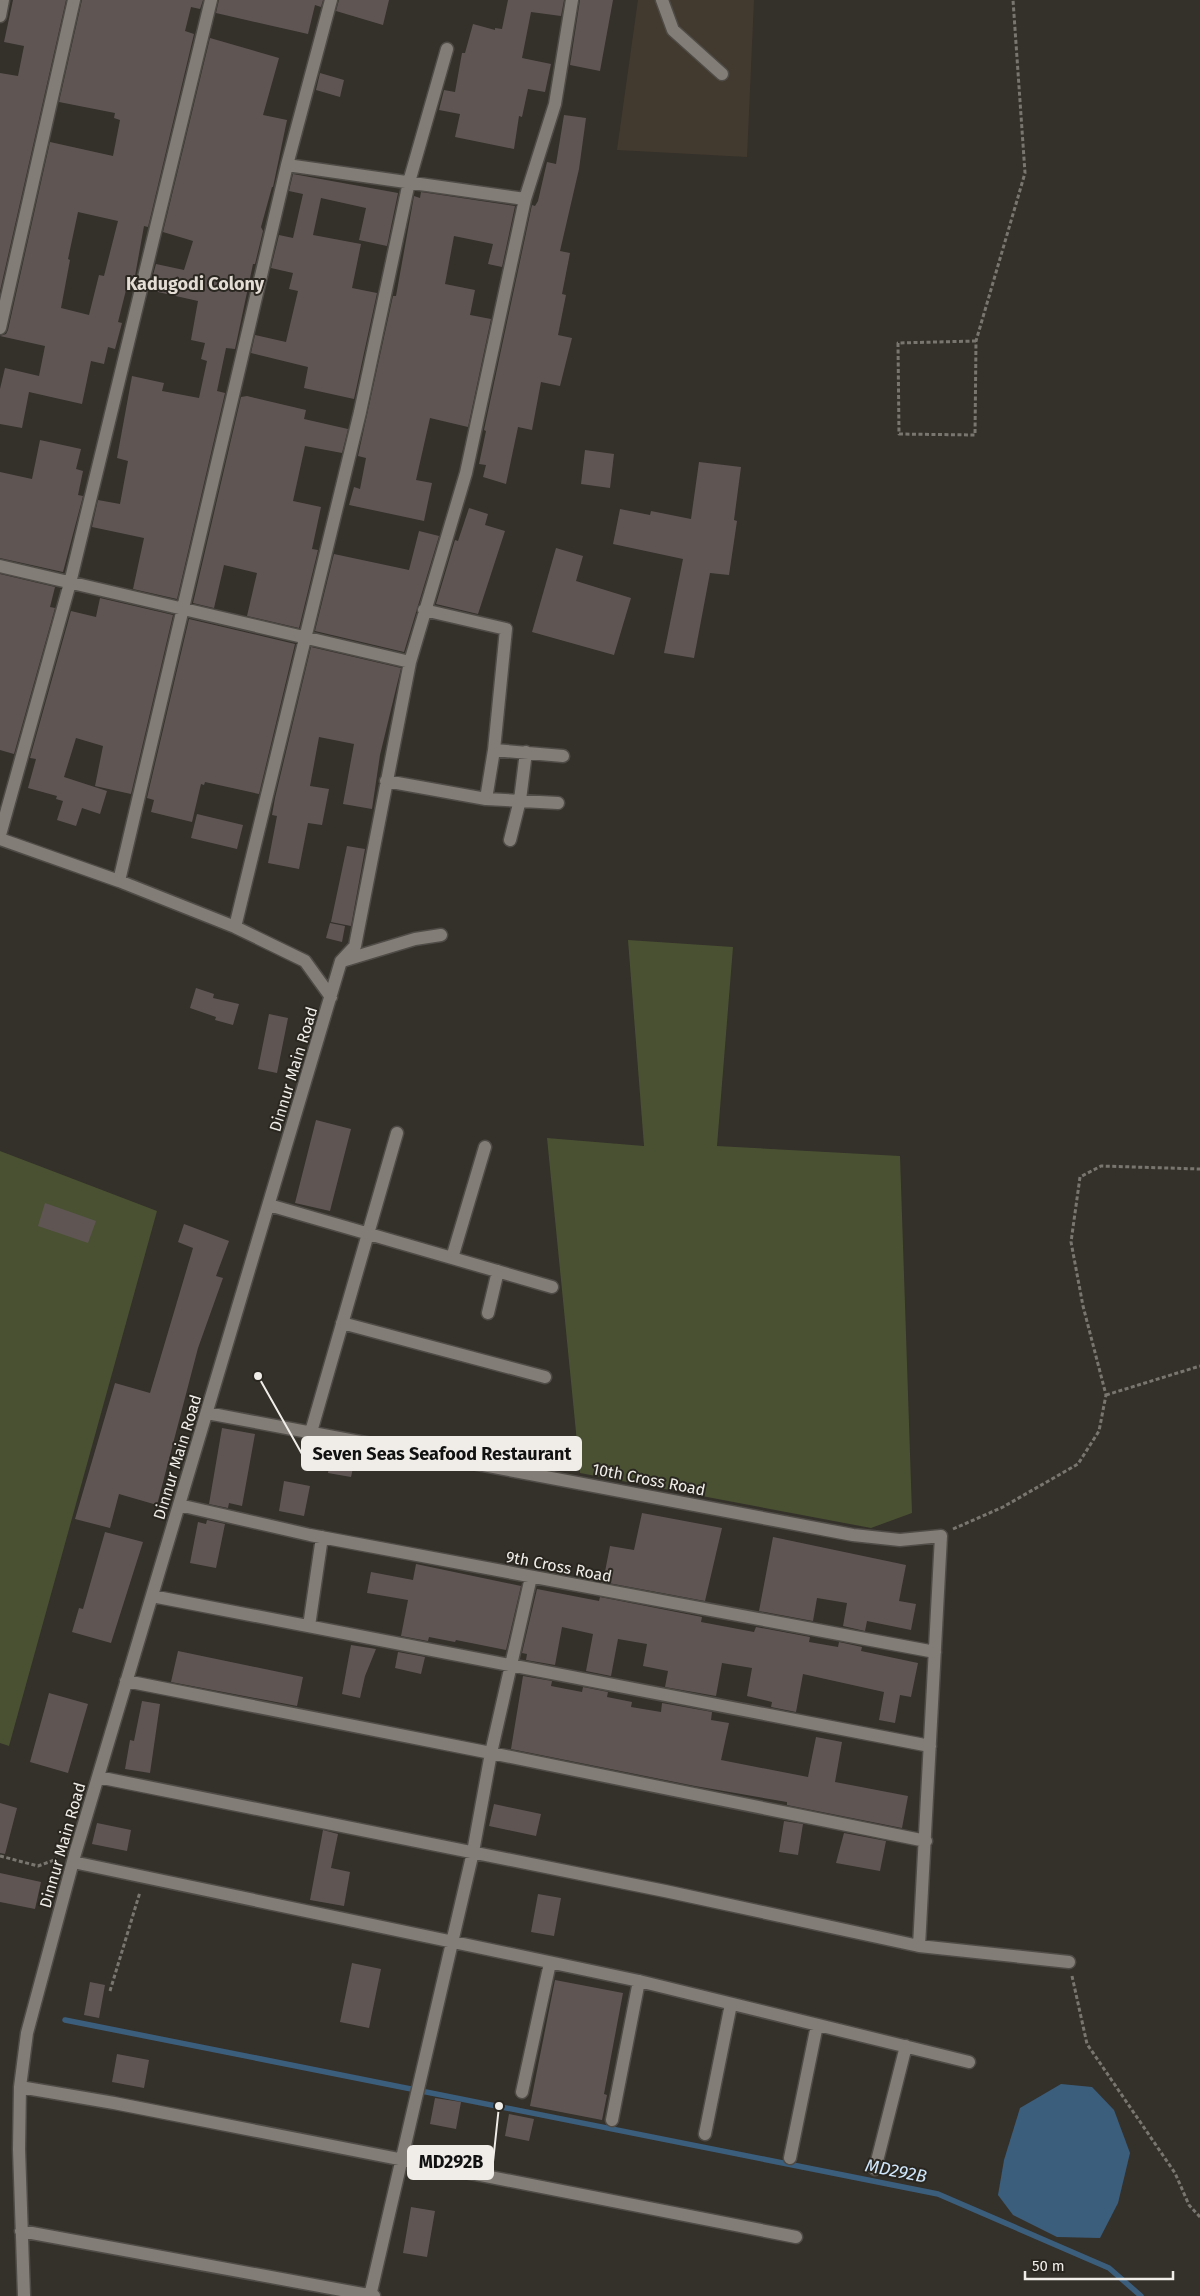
<svg xmlns="http://www.w3.org/2000/svg" width="1200" height="2296" viewBox="0 0 1200 2296" font-family="'Fira Sans',sans-serif">
<rect width="100%" height="100%" fill="#34302a"/>
<path fill="#423a2f" d="M638 0H754L747 157 617 150Z"/>
<path fill="#495132" d="M628 940 733 947 717 1146 900 1156 912 1513 871 1528 580 1473 547 1138 644 1146Z
M0 1151 157 1211 9 1746 0 1743Z"/>
<path fill="#3b5e7d" d="M1061 2084 1092 2087 1114 2110 1130 2153 1118 2203 1100 2238 1057 2237 1013 2215 998 2195 1004 2160 1020 2108Z"/>
<g fill="none" stroke-linecap="round" stroke-linejoin="round">
<path stroke="#3b5e7d" stroke-width="5.5" d="M65 2020 938 2194 1109 2268 1141 2296"/>
</g>
<path fill="#5f5654" fill-rule="evenodd" d="M13 0H66L0 291V73L18 76 24 46 4 42Z
M82 0H203L200 9 191 7 185 31 194 34 148 227 144 226 133 287 127 286 118 322 122 323 115 349 108 347 104 364 91 361 82 404 29 392 22 428 0 424V389L5 368 39 376 45 346 0 336 6 334 8 330 50 142 113 156 120 120 114 118 115 113 59 102ZM78 212 118 221 104 276 99 275 89 315 61 308 70 260 68 259Z
M219 0H323L321 7 315 5 308 34 216 13Z
M339 0H389L383 25 336 11Z
M508 0H564L561 16 531 12 522 58 551 64 545 92 528 89 522 117 519 116 514 149 455 137 460 114 439 110 444 90 455 92 462 53H465L473 24 495 30V28L502 29Z
M580 0H613L600 71 570 65Z
M210 38 279 58 263 115 287 120 273 187H272L261 227 263 231 255 264H253L235 349 226 348 217 391 225 393 177 599 133 589 144 538 92 527 98 500 120 504 128 461 117 458 132 376 164 383 162 391 199 398 207 361 201 359 205 343 191 340 198 301 149 290 156 264 184 270 193 241 163 232Z
M320 73 344 80 340 97 316 90Z
M564 115 586 118 579 169 560 251 570 253 562 294 566 295 558 335 572 338 560 386 541 382 532 430 518 427 506 484 483 477 486 465 479 464 486 431 484 430 532 205 535 206 538 201 547 162 556 164Z
M293 174 398 193 387 246 359 240 366 208 321 198 313 235 361 244 352 288 377 293 354 399 304 388 308 367 251 353 255 335 286 342 298 291 289 289 293 273 271 268 279 235 293 238 303 194 289 191Z
M421 192 515 206 502 267 488 264 493 244 454 236 445 284 475 290 470 315 491 319 468 427 430 418 416 480 432 483 424 521 349 505 354 487 360 489 366 458 358 456 393 296H396L414 196 420 198Z
M247 396 306 410 304 419 348 429 342 453 305 446 293 501 321 507 312 549 318 550 299 628 247 616 257 573 224 565 214 608 193 603 241 397Z
M40 440 81 449 76 469 83 471 78 495 83 496 63 572 0 558V472L32 479Z
M585 450 614 454 610 488 581 484Z
M699 462 741 467 734 520 737 521 729 575 710 573 694 658 664 653 683 559 613 544 620 509 650 515 651 511 691 519Z
M469 508 488 514 485 525 505 531 478 614 436 604 455 540 458 541Z
M419 531 439 536 404 652 315 631 334 554 409 570Z
M556 548 583 556 576 581 631 598 614 655 532 632Z
M0 574 55 587 50 607 55 608 14 754 0 750Z
M100 598 173 615 131 794 95 786 103 746 76 738 64 777 107 791 100 814 82 808 76 826 57 820 63 801 56 799 57 796 28 788 36 759 30 758 71 611 96 617Z
M189 619 295 644 259 794 205 782 204 785 201 784 192 822 151 812 154 800 147 798Z
M311 647 401 668 380 755 372 809 343 804 354 744 319 737 310 786 329 789 322 825 308 823 299 869 268 863 277 816 272 815 275 798Z
M197 814 243 825 237 849 191 838Z
M347 846 365 849 351 926 331 922Z
M330 923 345 926 342 942 326 938Z
M196 988 214 994 213 998 239 1004 233 1025 215 1020 216 1017 190 1008Z
M269 1014 288 1018 277 1073 258 1069Z
M316 1120 351 1129 330 1211 295 1203Z
M45 1203 96 1221 88 1243 38 1226Z
M184 1224 229 1241 216 1276 223 1278 198 1348 157 1505 119 1494 110 1528 75 1519 115 1383 150 1393 193 1248 178 1242Z
M222 1428 255 1434 242 1506 229 1503 228 1508 209 1504Z
M331 1455 355 1459 351 1477 328 1473Z
M284 1481 310 1486 304 1516 279 1511Z
M642 1513 722 1528 705 1601 603 1582 610 1546 634 1550Z
M207 1520 225 1524 216 1568 190 1563 198 1522 206 1524Z
M105 1532 143 1542 111 1643 72 1632 79 1608 83 1609Z
M773 1537 906 1565 899 1601 916 1604 911 1630 867 1621 865 1631 843 1626 847 1603 817 1598 813 1621 759 1611Z
M416 1564 521 1586 506 1650 456 1640 455 1642 429 1637 428 1641 401 1636 408 1600 367 1593 371 1572 413 1580Z
M537 1589 599 1601 600 1597 702 1617 701 1622 754 1632 756 1627 810 1637 809 1642 838 1647 839 1642 862 1647 861 1651 918 1663 911 1697 900 1695 895 1723 879 1720 884 1692 803 1674 796 1712 771 1707 772 1702 747 1696 752 1668 722 1663 716 1696 665 1687 668 1671 643 1666 647 1644 618 1639 611 1676 586 1671 593 1634 562 1627 555 1665 526 1660 527 1654 522 1653Z
M351 1645 376 1649 365 1676 360 1698 342 1694Z
M178 1651 303 1677 297 1706 171 1682Z
M398 1652 425 1657 421 1674 395 1668Z
M523 1676 552 1681 551 1686 582 1692 583 1687 608 1692 607 1697 632 1702 631 1707 661 1712 662 1703 712 1712 711 1720 729 1723 721 1760 808 1777 816 1737 842 1742 835 1782 908 1796 902 1828 787 1805V1802L695 1786 511 1749Z
M49 1693 88 1704 68 1773 30 1762Z
M142 1701 160 1704 150 1773 125 1769 130 1740 134 1741Z
M0 1803 17 1808 5 1854 0 1853Z
M494 1804 541 1814 536 1836 489 1826Z
M784 1821 803 1824 798 1855 779 1852Z
M97 1823 131 1830 127 1851 92 1844Z
M323 1830 338 1834 331 1868 350 1872 344 1906 310 1900Z
M844 1833 886 1841 880 1871 836 1863Z
M0 1873 41 1882 35 1909 0 1902Z
M538 1894 561 1898 554 1936 531 1932Z
M352 1963 381 1969 369 2028 340 2022Z
M555 1980 623 1993 604 2094 607 2095 602 2120 530 2106Z
M90 1982 105 1985 99 2018 84 2015Z
M117 2054 149 2060 144 2088 112 2082Z
M435 2098 461 2102 456 2129 430 2124Z
M509 2114 534 2119 529 2141 505 2136Z
M411 2207 435 2211 427 2257 403 2253Z"/>
<g fill="none" stroke-linecap="round" stroke-linejoin="round">
<defs>
<path id="minor" d="M662 0 673 30 722 74
M0 16 3 0
M287 165 525 199
M0 328 74 0
M0 566 410 662
M494 750 563 756
M386 781 486 799 494 750 506 629 424 610
M486 799 558 803
M0 835 70 583 211 0
M0 839 119 881 235 927 305 961 331 997
M510 840 520 800 526 752
M119 881 287 165 331 0
M235 927 360 412 409 182 447 49
M342 961 415 939 441 935
M269 1205 552 1287
M452 1258 485 1147
M488 1313 498 1271
M342 1323 545 1377
M207 1413 853 1535 900 1540 941 1536 919 1946
M311 1432 397 1133
M179 1505 310 1535 935 1652
M152 1596 930 1746
M309 1626 322 1537
M126 1681 491 1753 531 1577
M98 1777 665 1891 919 1946 1069 1962
M73 1862 639 1981 969 2062
M20 2087 114 2103 796 2237
M522 2092 550 1963
M612 2120 639 1981
M705 2134 731 2004
M790 2158 817 2025
M875 2169 906 2046
M21 2231 374 2296
M24 2296 19 2149 20 2087 27 2033 75 1854 341 961 355 946 410 662 466 473 525 199 555 104 572 0
M370 2296 473 1852 491 1753 926 1841"/>
</defs>
<use href="#minor" stroke="#4f4b46" stroke-width="15"/>
<path stroke="#797670" stroke-width="3" stroke-dasharray="4 2.5" stroke-linecap="butt" d="M976 341 898 343 899 434 975 435 976 341 1025 173 1013 0
M1106 1395 1200 1366
M953 1529 1003 1507 1078 1464 1099 1431 1106 1395 1083 1306 1071 1242 1080 1177 1101 1166 1200 1169
M0 1856 38 1866 57 1859
M1072 1976 1087 2044 1175 2173 1189 2205 1200 2217
M110 1991 140 1892"/>
<use href="#minor" stroke="#827d76" stroke-width="12"/>
</g>
<g text-anchor="middle" stroke-width="4" stroke-linejoin="round" paint-order="stroke">
<g font-size="16" fill="#f0ede9" stroke="#2a2620">
<text transform="translate(293 1069) rotate(-73)" y="6">Dinnur Main Road</text>
<text transform="translate(177 1457) rotate(-73)" y="6">Dinnur Main Road</text>
<text transform="translate(649 1479) rotate(11)" y="6">10th Cross Road</text>
<text transform="translate(559 1566) rotate(11)" y="6">9th Cross Road</text>
<text transform="translate(62 1845) rotate(-74)" y="6">Dinnur Main Road</text>
</g>
<g font-size="18" font-weight="bold" fill="#e3ddd5" stroke="#2a2620">
<text x="195" y="290">Kadugodi Colony</text>
</g>
<g font-size="18" font-style="italic" fill="#cfe6fb" stroke="#2a2620">
<text transform="translate(896 2171) rotate(11)" y="6">MD292B</text>
</g>
</g>
<path fill="none" stroke="#f0ede9" stroke-width="2" d="M258 1376L302 1454M499 2106L493 2162"/>
<g fill="#f0ede9" stroke="#2a2620" stroke-width="2">
<circle cx="258" cy="1376" r="5"/>
<circle cx="499" cy="2106" r="5"/>
</g>
<g fill="#f0ede9" stroke="#f0ede9" stroke-width="2">
<rect x="302" y="1437" width="279" height="33" rx="5"/>
<rect x="408" y="2146" width="85" height="33" rx="5"/>
</g>
<g font-size="18" text-anchor="middle" font-weight="bold" fill="#111">
<text x="442" y="1460">Seven Seas Seafood Restaurant</text>
<text x="451" y="2168">MD292B</text>
</g>
<path d="M1025 2271v8h148v-8" fill="none" stroke="#f0ede9" stroke-width="2.5"/>
<text x="1032" y="2271" font-size="15" fill="#f0ede9" stroke="#2a2620" stroke-width="4" paint-order="stroke">50 m</text>
</svg>
